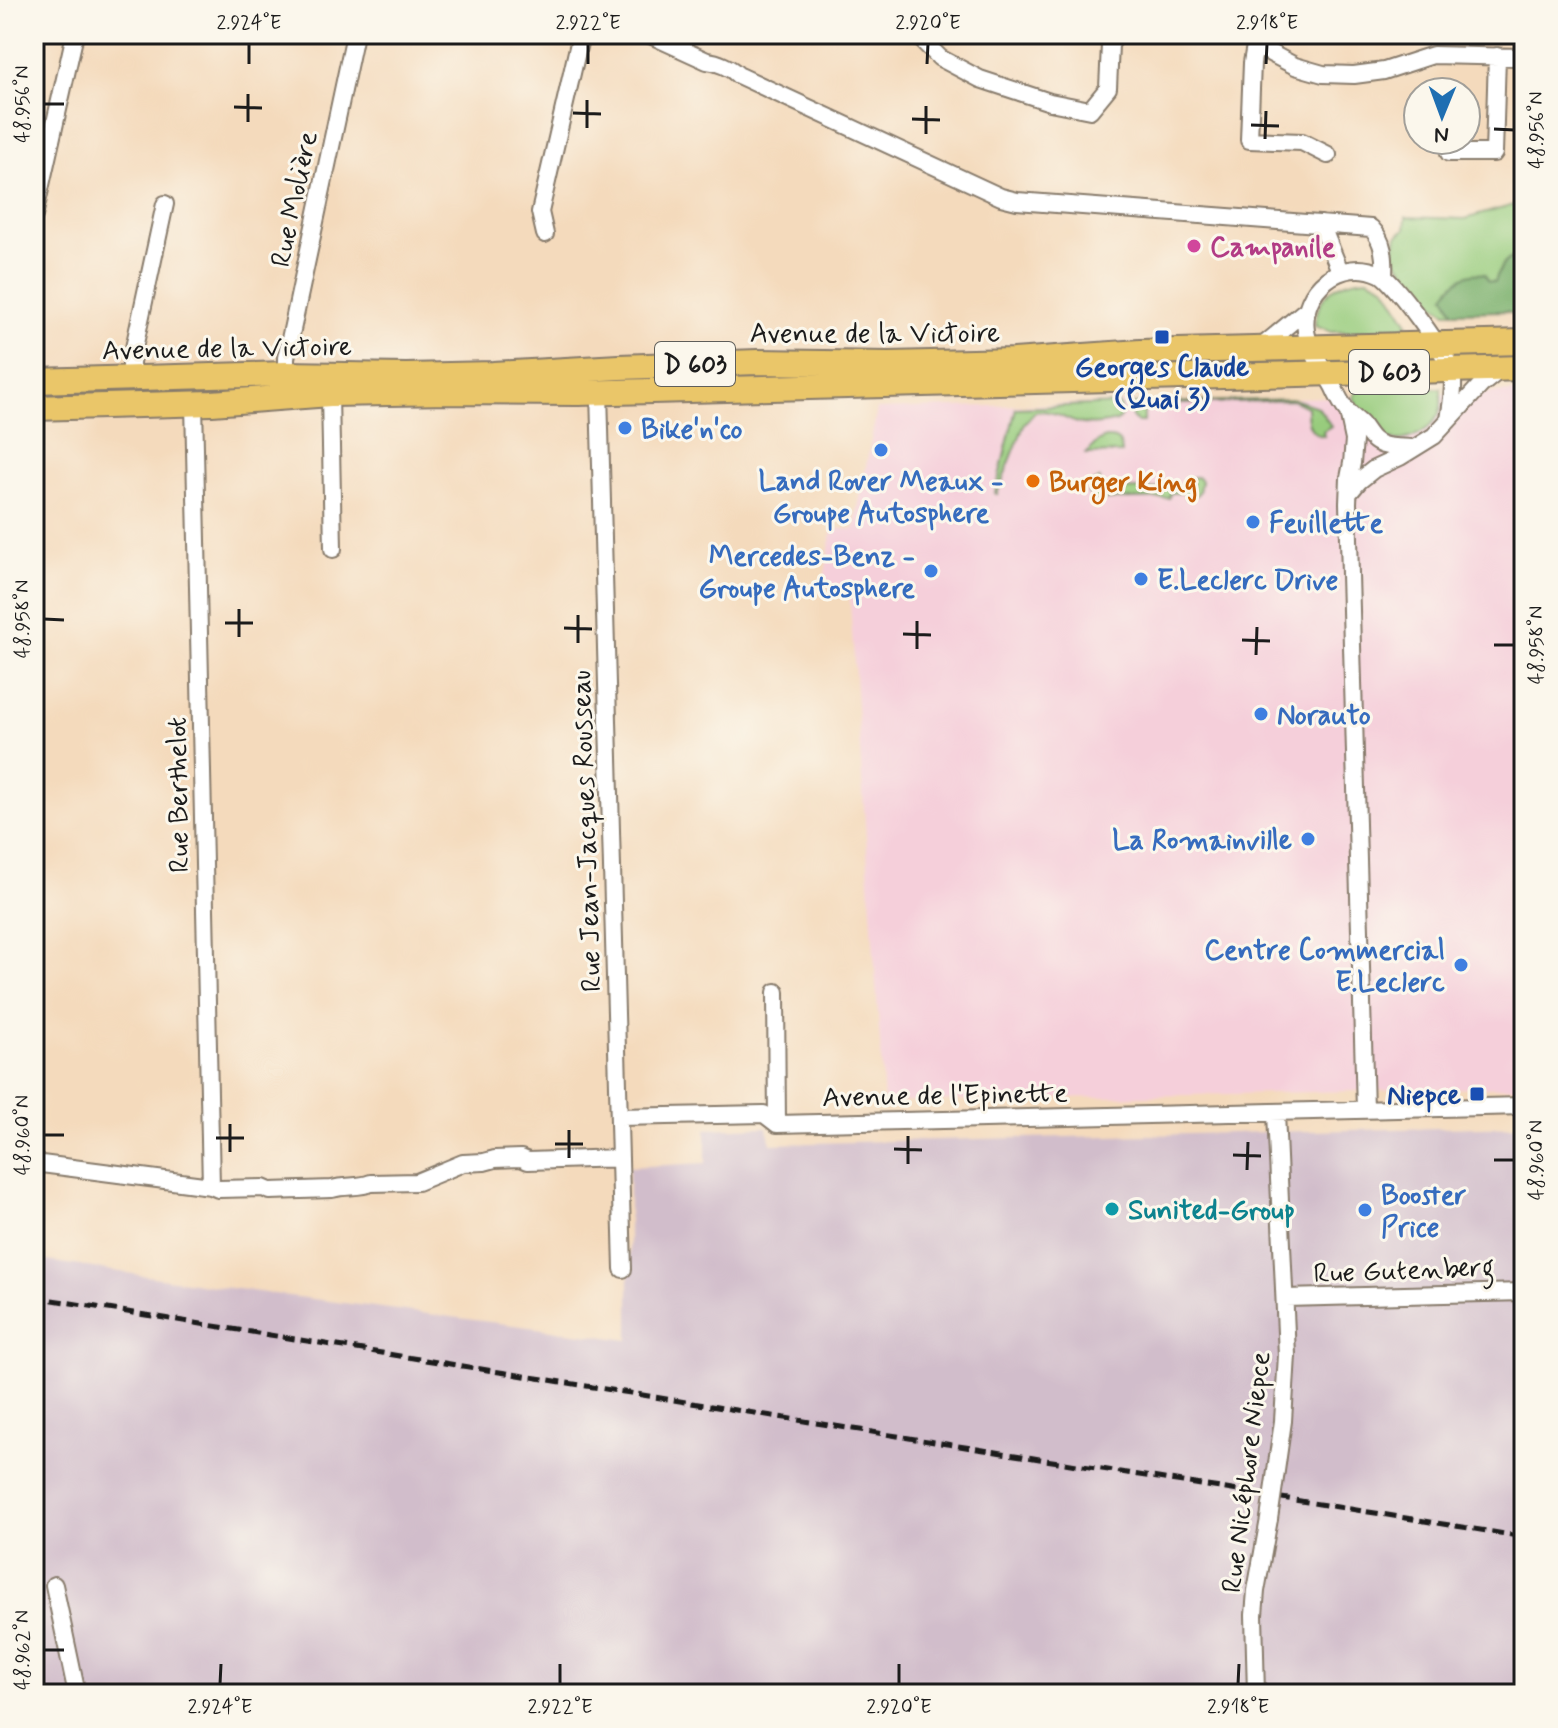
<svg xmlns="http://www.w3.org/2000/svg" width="1558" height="1728" viewBox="0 0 1558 1728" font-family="Mynerve,sans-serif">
<rect width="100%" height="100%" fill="#fbf7ec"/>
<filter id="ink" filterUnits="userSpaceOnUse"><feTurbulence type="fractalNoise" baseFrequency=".0125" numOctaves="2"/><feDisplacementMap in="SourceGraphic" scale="16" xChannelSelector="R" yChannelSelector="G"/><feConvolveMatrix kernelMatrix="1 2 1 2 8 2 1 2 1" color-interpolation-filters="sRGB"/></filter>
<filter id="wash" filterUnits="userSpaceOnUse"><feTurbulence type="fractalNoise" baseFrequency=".006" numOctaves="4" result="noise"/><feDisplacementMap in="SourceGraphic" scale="32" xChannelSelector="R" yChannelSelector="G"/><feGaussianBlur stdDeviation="1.8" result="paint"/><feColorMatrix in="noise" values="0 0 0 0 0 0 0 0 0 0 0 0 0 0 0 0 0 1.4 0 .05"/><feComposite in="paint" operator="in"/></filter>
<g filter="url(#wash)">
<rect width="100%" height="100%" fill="#f4dabc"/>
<path fill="#f5cfda" d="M1524 392V1087L884 1102 849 588 823 587 832 529H854L877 409Z"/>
<path fill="#d1bdcb" d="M1524 1126V1694H34V1259L206 1285 629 1340V1167L706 1163V1129L767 1127 771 1144Z"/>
<path fill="#98cc7d" stroke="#5a744c" stroke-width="2" d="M1524 202V253C1504 260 1502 261 1495 282H1489L1445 295 1454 312H1446L1435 304 1396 260 1394 250 1397 236 1405 229 1406 217 1465 219Z
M1368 278 1386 287 1408 323 1400 331 1331 332 1315 326C1317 293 1337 280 1368 278Z
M1441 388C1441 394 1442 402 1441 407 1436 430 1405 446 1384 438 1369 432 1361 410 1353 397L1358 390Z
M1294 399 1318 407 1331 426 1323 431 1324 436C1308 434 1307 420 1307 407L1293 400 1144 405V422H1138L1132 418 1130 406 1132 404Z
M1117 404 1121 407V416L1117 421C1106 424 1089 426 1078 423 1062 419 1052 408 1035 412L1025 423 997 494 995 493 1016 408Z
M1105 438C1118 437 1121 442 1122 453L1086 454 1097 442Z
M1192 477H1197L1201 481 1199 492 1195 496 1186 498 1185 493H1170L1169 498 1096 500 1088 493 1090 484 1099 479 1100 490 1192 488Z"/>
<path fill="#7ab06c" stroke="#4b6644" stroke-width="2" d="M1524 253V317L1506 311 1454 312 1445 295C1454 281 1467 271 1484 274L1489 281 1495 282C1502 262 1504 260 1524 253Z"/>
</g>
<g filter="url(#ink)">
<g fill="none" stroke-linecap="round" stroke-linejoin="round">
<defs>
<path id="street" d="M648 34 707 61C718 62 731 68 738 75L1001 197 1017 201 1371 228C1384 241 1385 258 1384 276
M916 34 940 58 980 79 1050 102 1090 110 1108 88 1110 45 1116 34
M1251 34 1255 45 1295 66 1323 74 1354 75 1384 71 1433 55 1520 57
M1255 45 1252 63 1249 140 1302 142 1328 155
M1449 153H1494L1497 56
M34 216 75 34
M1321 224 1340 271
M545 234 540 212 581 34
M1259 349 1306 310
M286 374V358L355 34
M131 378V362L165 204
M599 392 623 1269
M330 394 333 549
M194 403 211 1186
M1348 412 1354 440 1352 463 1349 478 1348 503 1365 1110
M1413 448C1404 447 1392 448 1383 445 1372 442 1368 433 1362 425 1358 420 1352 417 1348 412 1342 405 1337 395 1333 386 1324 370 1309 350 1306 331 1300 289 1342 256 1380 274 1394 281 1448 356 1452 372 1455 387 1451 405 1449 420
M1349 493 1359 481 1374 469 1400 457 1434 436 1481 385 1501 369
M776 992 777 1124
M619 1117 764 1114 777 1124 1524 1106
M34 1163 211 1186 218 1189 263 1188 270 1191 332 1189C345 1185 359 1188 371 1183L417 1182 463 1163 484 1162 495 1159 521 1158 528 1161 620 1158
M1285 1298 1524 1292
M1274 1485 1283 1421 1287 1355 1276 1113
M54 1585 77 1694
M1256 1694 1254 1615 1256 1591 1269 1519"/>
<path id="primary" d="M34 381 286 374 406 376 493 374 619 367 758 362 889 364 1014 361 1140 352 1524 342
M34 408 212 403 330 394 450 392 578 393 1524 368"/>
</defs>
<use href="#street" stroke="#887b6c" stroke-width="20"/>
<use href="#primary" stroke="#887b6c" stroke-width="28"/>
<use href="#street" stroke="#fff" stroke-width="16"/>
<use href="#primary" stroke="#eac669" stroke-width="24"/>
<path stroke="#1c1c1c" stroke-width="5" stroke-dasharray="12 6" stroke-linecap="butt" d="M34 1297 1524 1537"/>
<defs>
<path id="street-bridge" d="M1269 1519 1274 1485"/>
</defs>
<use href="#street-bridge" stroke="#887b6c" stroke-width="20" stroke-linecap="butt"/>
<use href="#street-bridge" stroke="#fff" stroke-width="16"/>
</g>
</g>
<path fill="none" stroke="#1c1c1c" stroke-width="3" d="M249 64V44M588 64V44M927 64 928 44M1266 64 1267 44M44 104H64M234 107 262 108M573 113 601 114M912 119 940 120M248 122V94M1251 125 1279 126M587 128V100M1494 129 1514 130M926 134V106M1265 139 1266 111M44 619 64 620M225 623H253M564 628 592 629M903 634 931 635M239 637V609M1242 640 1270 641M578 643V615M1494 645H1514M917 649V621M1256 655 1257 627M44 1135H64M216 1138H244M555 1144H583M894 1149 922 1150M230 1152V1124M1233 1155 1261 1156M569 1158V1130M1494 1160H1514M908 1164V1136M1247 1170 1248 1142M44 1650H64M220 1684 221 1664M560 1684V1664M899 1684V1664M1238 1684 1239 1664"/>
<circle fill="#d1479c" stroke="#fbf7ec" stroke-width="3" cx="1194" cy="246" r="8"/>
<g fill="#1a4fb4" stroke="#fbf7ec" stroke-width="3">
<rect x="1154" y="329" width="16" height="16" rx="4"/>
<rect x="1469" y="1086" width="16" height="16" rx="4"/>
</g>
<g fill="#3f7fe0" stroke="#fbf7ec" stroke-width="3">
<circle cx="625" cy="428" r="8"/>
<circle cx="881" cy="450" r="8"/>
<circle cx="1253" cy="522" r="8"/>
<circle cx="931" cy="571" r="8"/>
<circle cx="1141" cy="579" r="8"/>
<circle cx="1261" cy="714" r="8"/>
<circle cx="1308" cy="839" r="8"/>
<circle cx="1461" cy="965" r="8"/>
<circle cx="1365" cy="1210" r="8"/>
</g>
<circle fill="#e8710a" stroke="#fbf7ec" stroke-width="3" cx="1033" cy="481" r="8"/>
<circle fill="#0f9aa8" stroke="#fbf7ec" stroke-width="3" cx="1112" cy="1209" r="8"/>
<g text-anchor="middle" stroke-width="6" stroke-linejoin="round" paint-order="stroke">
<g fill="#fbf7ec" stroke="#5f5e5a" stroke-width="2">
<rect x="655" y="342" width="80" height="44" rx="6"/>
<rect x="1349" y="350" width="80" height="44" rx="6"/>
</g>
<g font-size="26" font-weight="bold" fill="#1c1c1c">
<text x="695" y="373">D 603</text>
<text x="1389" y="381">D 603</text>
</g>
<g font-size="28" fill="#1c1c1c" stroke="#fbf7ec">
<text transform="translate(293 199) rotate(-78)" y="10">Rue Molière</text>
<text x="875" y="342">Avenue de la Victoire</text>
<text transform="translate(227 347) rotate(-1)" y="10">Avenue de la Victoire</text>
<text transform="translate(177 795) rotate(-91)" y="10">Rue Berthelot</text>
<text transform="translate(585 831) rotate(-92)" y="10">Rue Jean-Jacques Rousseau</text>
<text transform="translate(945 1094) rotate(-1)" y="10">Avenue de l'Epinette</text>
<text transform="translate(1404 1269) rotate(-2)" y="10">Rue Gutenberg</text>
<text transform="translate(1245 1472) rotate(-83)" y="10">Rue Nicéphore Niepce</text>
</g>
<g font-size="28" font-weight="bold" fill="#b23c85" stroke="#fbf7ec" text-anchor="start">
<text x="1210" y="256">Campanile</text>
</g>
<g font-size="28" font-weight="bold" fill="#164399" stroke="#fbf7ec">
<text x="1162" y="376">Georges Claude<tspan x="1162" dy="32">(Quai 3)</tspan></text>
<text x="1461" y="1104" text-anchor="end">Niepce</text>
</g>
<g font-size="28" font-weight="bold" fill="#366cbe" stroke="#fbf7ec" text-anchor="start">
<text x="641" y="438">Bike'n'co</text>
<text x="881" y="490" text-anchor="middle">Land Rover Meaux -<tspan x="881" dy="32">Groupe Autosphere</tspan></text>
<text x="1269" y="532">Feuillette</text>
<text x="915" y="565" text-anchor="end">Mercedes-Benz -<tspan x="915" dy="32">Groupe Autosphere</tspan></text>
<text x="1157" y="589">E.Leclerc Drive</text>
<text x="1277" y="724">Norauto</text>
<text x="1292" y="849" text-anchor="end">La Romainville</text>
<text x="1445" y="959" text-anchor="end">Centre Commercial<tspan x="1445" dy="32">E.Leclerc</tspan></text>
<text x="1381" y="1204">Booster<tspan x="1381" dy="32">Price</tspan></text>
</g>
<g font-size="28" font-weight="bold" fill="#c56008" stroke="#fbf7ec" text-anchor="start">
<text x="1049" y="491">Burger King</text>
</g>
<g font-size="28" font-weight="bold" fill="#0d838f" stroke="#fbf7ec" text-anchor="start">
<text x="1128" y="1219">Sunited-Group</text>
</g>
</g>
<rect width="1558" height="1728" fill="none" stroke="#fbf7ec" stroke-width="88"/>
<g transform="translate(1442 116) rotate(181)"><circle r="38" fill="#fbf7ec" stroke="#a29f99" stroke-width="2"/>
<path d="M0-6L14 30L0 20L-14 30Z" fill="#1f6fb2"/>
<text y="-12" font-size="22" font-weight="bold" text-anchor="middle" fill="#1c1c1c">N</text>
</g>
<rect x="44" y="44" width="1470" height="1640" fill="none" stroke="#1c1c1c" stroke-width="3"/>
<g font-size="20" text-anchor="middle" fill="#1c1c1c">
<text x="249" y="29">2.924°E</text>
<text x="588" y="29">2.922°E</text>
<text x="928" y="29">2.920°E</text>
<text x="1267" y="29">2.918°E</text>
<text transform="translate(22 104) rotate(-90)" y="7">48.956°N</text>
<text transform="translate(1536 130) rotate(-90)" y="7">48.956°N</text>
<text transform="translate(22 619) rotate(-90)" y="7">48.958°N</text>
<text transform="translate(1536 645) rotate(-90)" y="7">48.958°N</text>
<text transform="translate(22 1135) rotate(-90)" y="7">48.960°N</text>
<text transform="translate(1536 1160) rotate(-90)" y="7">48.960°N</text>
<text transform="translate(22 1650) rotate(-90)" y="7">48.962°N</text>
<text x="220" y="1713">2.924°E</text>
<text x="560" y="1713">2.922°E</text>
<text x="899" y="1713">2.920°E</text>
<text x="1238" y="1713">2.918°E</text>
</g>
</svg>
